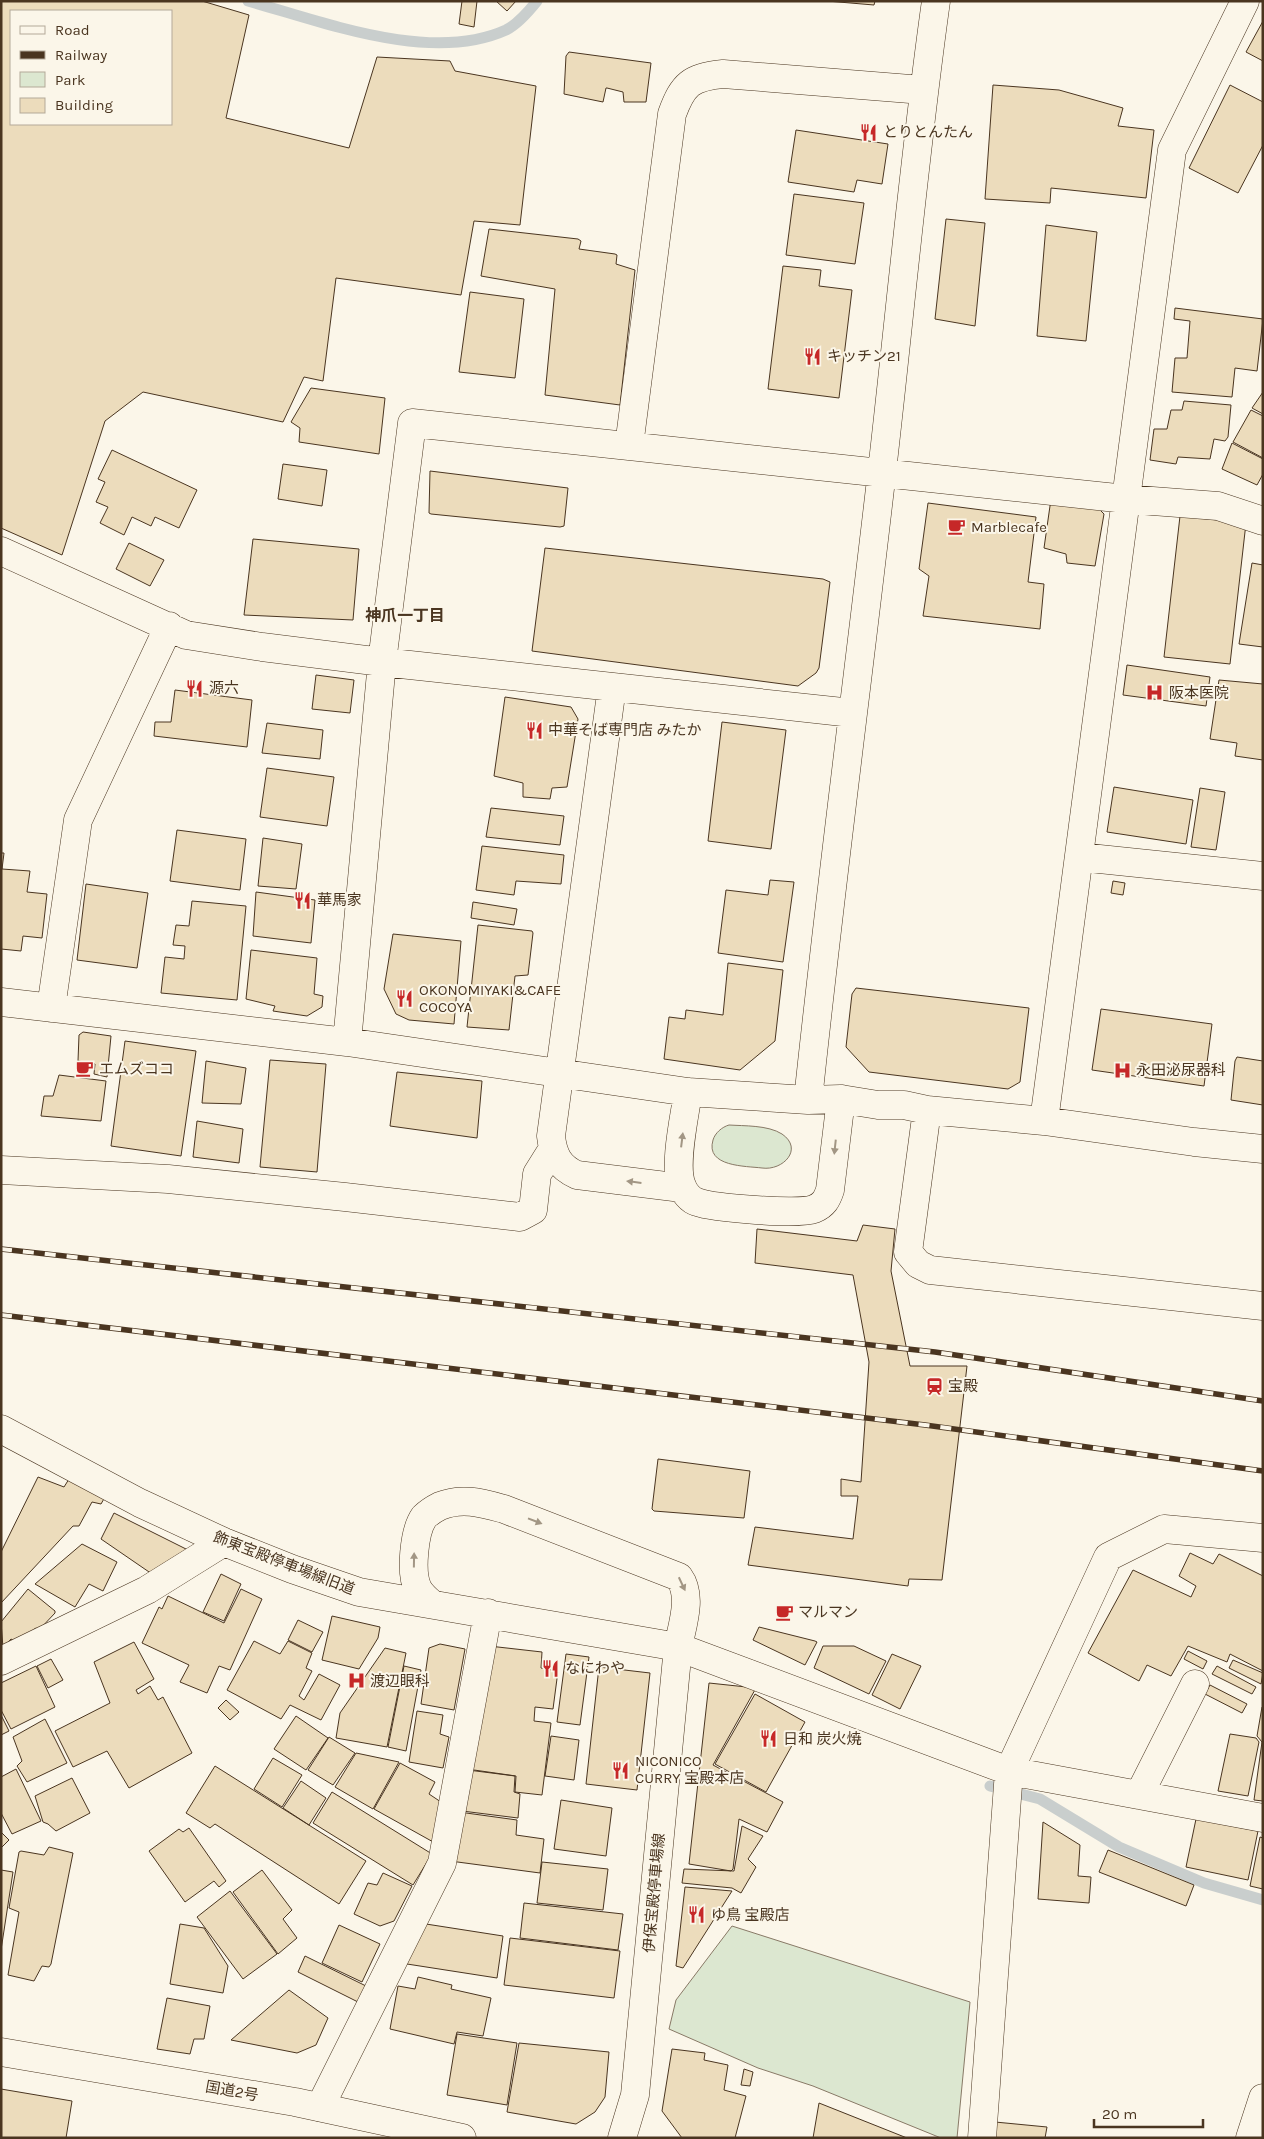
<svg xmlns="http://www.w3.org/2000/svg" width="1264" height="2139" viewBox="0 0 1264 2139" font-family="Karla,'Noto Sans JP',sans-serif">
<rect width="100%" height="100%" fill="#fbf6e9"/>
<path fill="#dce7d0" stroke="#887966" d="M729 1125C744 1126 768 1125 782 1134 804 1149 783 1171 762 1168 746 1166 705 1167 713 1140 715 1133 722 1127 729 1125Z
M732 1926 970 2002 957 2138H941L813 2086 758 2068 669 2029 676 2000Z"/>
<g fill="none" stroke-linecap="round" stroke-linejoin="round">
<path stroke="#c9cecd" stroke-width="11" d="M248 1C324 22 431 64 506 30 518 24 529 11 537 1
M990 1786 1040 1799 1119 1847 1204 1883 1263 1900"/>
</g>
<path fill="#ecdcbc" stroke="#4a3520" fill-rule="evenodd" d="M1 1H202L249 15 226 118 349 148 377 57 450 61 455 71 536 86 520 225 474 221 461 295 336 278 323 381 304 377 283 422 143 392 105 421 62 555 1 528ZM11 11H171V124H11Z
M462 1H477L474 27 459 24Z
M496 1H516L507 11Z
M827 1H875L874 5Z
M1263 21V61L1246 52Z
M569 52 651 63 646 102H624L623 92 607 88H606L603 102 564 94 566 56Z
M993 85 1059 90 1123 108 1118 126 1154 130 1146 198 1051 188 1050 203 985 199Z
M1230 85 1263 102V145L1238 193 1189 168Z
M796 130 888 144 882 184 857 180 854 192 788 182Z
M794 194 864 203 855 264 786 255Z
M946 219 985 223 975 326 935 319Z
M1046 225 1097 232 1086 341 1037 336Z
M489 229 578 239 581 241 579 249 615 254 617 255 616 264 635 270 620 405 545 395 555 289 481 276Z
M783 266 821 270 819 286 852 290 839 398 768 389Z
M470 292 524 299 515 378 459 372Z
M1175 308 1263 319 1257 371 1235 368 1232 397 1172 392 1175 358H1187L1190 321 1174 319Z
M311 388 385 398 379 454 299 442 300 428 291 422Z
M1263 392V414L1252 408Z
M1184 401 1231 405 1228 437 1225 441 1214 439 1210 459 1178 457 1176 464 1150 460 1154 429H1167L1171 410H1182Z
M1251 410 1263 416V458L1233 442Z
M1232 443 1263 459V474L1257 485 1222 469Z
M112 450 197 490 179 528 155 517 151 526 132 517 124 535 100 523 108 507 96 502 105 482 98 479Z
M283 464 327 470 322 506 278 499Z
M430 471 568 488 564 526 560 527 431 514 429 513Z
M1051 499 1095 505 1104 514 1095 566 1067 563 1066 554 1044 548Z
M928 503 1036 517 1028 582 1044 584 1040 629 923 616 929 576 919 569Z
M1180 516 1246 523 1230 664 1164 657Z
M253 539 359 549 353 620 244 615Z
M129 543 164 560 150 586 116 569Z
M545 548 823 579 830 582 819 668 816 673 798 686 532 651Z
M1252 563 1263 565V647L1239 644Z
M1127 665 1210 677 1206 706 1123 695Z
M316 675 354 680 350 713 312 709Z
M1219 680 1263 684V760L1235 756 1237 743 1210 739Z
M175 690 252 700 247 747 154 736 155 722H171Z
M505 697 571 707 578 719 567 787 552 788 550 799 523 797V783L494 776Z
M722 722 786 730 771 849 708 841Z
M267 723 323 730 320 759 262 753Z
M267 768 334 777 327 826 260 817Z
M1114 787 1193 800 1186 844 1107 832Z
M1200 788 1225 792 1216 850 1191 847Z
M491 808 564 816 560 845 486 837Z
M177 830 246 839 240 890 170 881Z
M263 838 302 844 296 889 258 886Z
M482 846 564 855 561 884 516 881 514 895 476 890Z
M1 853H4L2 869 30 871 27 892 47 894 42 938 23 936 21 951 1 949Z
M770 880 794 882 783 962 718 953 726 890 768 895Z
M1113 881 1125 883 1123 895 1111 893Z
M86 884 148 893 137 968 77 960Z
M256 892 315 900 311 943 253 936Z
M192 901 246 906 237 1000 161 993 165 957 184 959 185 946 173 945 176 925 189 926Z
M473 902 517 909 514 925 471 918Z
M478 925 532 931 533 933 528 975 515 976 509 1030 467 1027Z
M393 934 461 941 454 1024 409 1020 396 1014 384 989Z
M251 950 317 958 314 994 323 996 322 1007 307 1016 273 1011 275 1006 246 999Z
M728 963 783 970 775 1041 740 1070 664 1059 669 1017 685 1019 686 1010 723 1015Z
M856 988 1029 1008 1020 1082 1008 1089 869 1072 846 1047 852 994Z
M1101 1009 1212 1024 1204 1086 1092 1070Z
M83 1032 111 1036 107 1077 94 1074 95 1064 78 1061 79 1035Z
M125 1041 196 1051 181 1156 111 1146Z
M1237 1057 1263 1061V1105L1231 1100 1235 1061Z
M270 1060 326 1064 317 1172 260 1167Z
M206 1061 246 1068 241 1104 202 1103Z
M397 1072 482 1081 477 1138 390 1126Z
M59 1075 106 1081 101 1121 41 1116 44 1096H53Z
M197 1121 243 1129 239 1163 193 1157Z
M863 1225 895 1229 891 1271 910 1366H967L942 1580 909 1579 908 1586 748 1565 755 1527 853 1539 858 1496H841V1479L861 1482 869 1362 853 1275 755 1263 757 1229 857 1241Z
M658 1459 750 1471 744 1518 654 1511 652 1509Z
M38 1477 64 1487 69 1479 105 1497 101 1504 92 1502 79 1526H73L1 1603V1552Z
M114 1513 194 1553 152 1574 101 1539Z
M82 1544 117 1562 103 1591 89 1584 75 1607 35 1584Z
M1190 1553 1213 1564 1219 1554 1263 1576V1671L1230 1654 1227 1662 1188 1646 1171 1676 1147 1665 1139 1681 1088 1653 1133 1570 1191 1597 1196 1586 1179 1576Z
M221 1574 241 1584 224 1621 203 1612Z
M28 1589 55 1611V1613L39 1630 36 1628 16 1642 11 1639 3 1648 1 1622Z
M241 1589 262 1599 230 1670 219 1666 207 1693 180 1682 189 1665 142 1643 159 1607 162 1609 168 1596 224 1623Z
M332 1616 380 1627 378 1638 359 1669 322 1660Z
M298 1620 323 1632 312 1652 288 1640Z
M759 1627 815 1641 817 1642 805 1665 753 1640Z
M254 1641 280 1654 288 1641 312 1653 306 1668 312 1671 299 1696 304 1700 319 1674 340 1685 321 1720 290 1705 281 1719 227 1690Z
M134 1642 154 1679 136 1690 138 1694 150 1686 158 1700 163 1697 192 1753 129 1788 107 1751 73 1767 55 1731 110 1703 94 1662Z
M440 1644 465 1649 454 1710 421 1704 429 1648Z
M489 1646 542 1652 541 1668 558 1671 553 1709 535 1707 534 1721 551 1723 542 1795 515 1792 516 1776 467 1769Z
M823 1646H854L886 1661 869 1694 814 1668Z
M385 1648 406 1653 387 1747 336 1738 340 1713Z
M1188 1651 1207 1661 1203 1669 1184 1659Z
M566 1654 589 1657 580 1725 557 1722Z
M892 1654 921 1666 900 1709 872 1695Z
M51 1659 63 1680 48 1688 37 1666Z
M1233 1660 1263 1673 1261 1684 1229 1668Z
M36 1666 55 1707 11 1729 1 1710V1683Z
M404 1666 421 1670 406 1751 388 1747Z
M1217 1666 1256 1687 1252 1694 1212 1674Z
M599 1667 650 1673 637 1790 586 1784Z
M709 1683 756 1688 713 1765 783 1802 767 1832 739 1819 733 1869 731 1871 689 1864Z
M1210 1685 1247 1704 1242 1713 1205 1694Z
M755 1694 805 1722 766 1792 715 1764Z
M226 1700 239 1712 230 1720 218 1708Z
M1262 1707H1263V1801L1254 1800 1262 1742 1257 1736Z
M417 1711 443 1715 440 1734 449 1737 443 1768 409 1762Z
M1 1715 9 1731 1 1735Z
M296 1716 328 1738 306 1770 274 1749Z
M45 1719 67 1763 27 1782 17 1766 22 1761 13 1737Z
M1230 1734 1256 1738 1259 1742 1248 1796 1218 1791Z
M551 1736 579 1740 574 1780 545 1776Z
M329 1737 355 1753 333 1785 308 1770Z
M356 1753 399 1762 373 1809 335 1787Z
M273 1758 302 1775 282 1807 254 1789Z
M400 1763 435 1782 429 1794 444 1804 435 1843 374 1809Z
M215 1766 366 1861 339 1904 215 1824 210 1828 186 1813Z
M16 1769 41 1821 12 1834 1 1813V1777Z
M468 1770 515 1776 514 1792 520 1794 518 1818 462 1811Z
M72 1778 90 1813 56 1831 48 1824 43 1822 35 1796Z
M301 1781 326 1798 309 1825 283 1808Z
M332 1792 432 1854 413 1885 313 1823Z
M561 1800 612 1808 606 1856 554 1849Z
M459 1812 517 1820 516 1835 544 1839 540 1873 450 1861Z
M1196 1819 1258 1831 1248 1880 1186 1867Z
M1043 1822 1080 1845 1078 1876 1091 1877 1089 1903 1038 1899Z
M742 1826 763 1836 748 1859 756 1867 741 1893 732 1888 682 1883 684 1869 734 1871Z
M189 1828 226 1881 219 1887 214 1881 185 1902 149 1851 179 1829 183 1832Z
M1 1832 9 1840 1 1848Z
M1260 1837 1263 1838V1889L1250 1886Z
M49 1847 73 1853 51 1964 49 1967 42 1966 34 1981 8 1975 19 1912 9 1908 19 1852 21 1851 44 1855Z
M1108 1850 1194 1885 1186 1906 1099 1872Z
M542 1862 608 1869 603 1910 537 1903Z
M1 1870 13 1872 1 1950Z
M262 1870 292 1910 283 1919 297 1938 278 1954 233 1892Z
M383 1873 412 1886 394 1921 380 1926 354 1914 368 1883 377 1885Z
M685 1887 732 1891 683 1968 676 1966Z
M230 1891 277 1954 243 1979 197 1917Z
M524 1903 623 1914 618 1950 520 1938Z
M180 1924 204 1928 228 1966 223 1993 170 1984Z
M426 1924 503 1936 497 1978 407 1964 410 1952Z
M339 1925 380 1944 362 1982 322 1963Z
M510 1938 620 1951 614 1998 504 1985Z
M305 1956 366 1986 358 2002 298 1972Z
M418 1977 452 1985 451 1989 491 1998 483 2036 457 2032 454 2044 390 2029 398 1986 415 1989Z
M289 1990 328 2018 316 2045 297 2053 231 2040Z
M167 1998 210 2006 204 2039H194L190 2054 157 2049Z
M457 2034 517 2043 507 2105 447 2095Z
M519 2043 609 2052 605 2097 595 2112 576 2124 507 2112Z
M672 2049 705 2053 704 2060 728 2065 724 2090 746 2096 735 2138H682L662 2111Z
M744 2069 753 2072 750 2086 741 2085Z
M1 2089 72 2101 66 2138H1Z
M819 2103 907 2138H813Z
M995 2122 1047 2127 1045 2138H993Z"/>
<g fill="none" stroke-linecap="round" stroke-linejoin="round">
<defs>
<path id="minor" d="M629 446 672 114C683 84 691 77 723 74L923 90
M1 551 186 635 262 647 382 662 852 713
M612 687 551 1136C553 1155 559 1167 577 1175L682 1188
M1080 857 1263 876
M1 1002 347 1042 688 1092 808 1100 841 1099 878 1105H904L927 1110 1044 1121 1194 1142 1263 1149
M51 1008 78 820 169 626
M347 1042 382 662 412 423 1126 499 1218 506 1263 521
M688 1092C685 1115 673 1166 682 1186 684 1192 690 1200 697 1202 713 1208 799 1215 814 1209 824 1205 827 1199 830 1190L841 1099
M808 1100C830 890 858 680 882 471 900 314 914 157 936 1
M927 1110 908 1252 918 1264 930 1270 1263 1306
M1044 1121 1172 150 1245 1
M1 1170 168 1179 345 1197 520 1217 533 1210 537 1174 552 1150
M1 1429 140 1503 224 1542 292 1569 359 1592 678 1647 1009 1771 1263 1818
M431 1603C426 1599 421 1594 418 1589 410 1573 414 1531 424 1517 428 1513 436 1508 440 1506 462 1497 482 1503 504 1509L679 1577C693 1596 682 1626 678 1647
M1 1661 147 1590 224 1542
M1139 1795 1195 1684
M320 2107 442 1863 488 1613
M982 2138 1009 1771 1108 1557 1164 1529 1263 1538
M1250 2138 1263 2098"/>
<path id="major" d="M622 2138 635 2095 678 1647"/>
<path id="highway" d="M1 2052 295 2102 462 2138"/>
</defs>
<use href="#minor" stroke="#4a3520" stroke-width="29"/>
<use href="#major" stroke="#4a3520" stroke-width="29"/>
<use href="#highway" stroke="#4a3520" stroke-width="29"/>
<use href="#minor" stroke="#fbf6e9" stroke-width="28"/>
<use href="#major" stroke="#fbf6e9" stroke-width="28"/>
<use href="#highway" stroke="#fbf6e9" stroke-width="28"/>
<defs>
<path id="rail" d="M1 1249 935 1352 1263 1401
M1 1315 925 1425 1263 1471"/>
</defs>
<use href="#rail" stroke="#4a3520" stroke-width="5.5"/>
<use href="#rail" stroke="#fbf6e9" stroke-width="4" stroke-dasharray="11" stroke-linecap="butt"/>
</g>
<defs><path id="oneway-solid" d="M-6-.8H1V-3.2L6.5 0L1 3.2V.8H-6Z" transform="scale(1.25)"/></defs>
<g fill="#a29684">
<use href="#oneway-solid" transform="translate(682 1140) rotate(-83)"/>
<use href="#oneway-solid" transform="translate(835 1147) rotate(96)"/>
<use href="#oneway-solid" transform="translate(634 1182) rotate(-173)"/>
<use href="#oneway-solid" transform="translate(535 1521) rotate(21)"/>
<use href="#oneway-solid" transform="translate(414 1560) rotate(-89)"/>
<use href="#oneway-solid" transform="translate(682 1584) rotate(65)"/>
</g>
<defs>
<symbol id="restaurant-bare" viewBox="-9 -9 18 18"><path d="M-5-6h1v4h1v-4h1v4h1v-4h1v5L-1.5 .5V6h-2V.5L-5-1ZM5-6V6H3V1.5H1.5Q1.5-4 5-6Z" fill="#c62828" stroke="#fbf6e9" stroke-width="2.5" paint-order="stroke"/></symbol>
<symbol id="cafe-bare" viewBox="-9 -9 18 18"><path d="M-5.5-4.5H6V0H3Q3 3.5 0 3.5H-2.5Q-5.5 3.5-5.5 0ZM3-3.2v2h1.7v-2ZM-6 4.5H4V6H-6Z" fill="#c62828" stroke="#fbf6e9" stroke-width="2.5" paint-order="stroke"/></symbol>
<symbol id="hospital-bare" viewBox="-9 -9 18 18"><path d="M-5-5h3v3.5h4V-5h3V5h-3V1.5h-4V5h-3Z" fill="#c62828" stroke="#fbf6e9" stroke-width="2.5" paint-order="stroke"/></symbol>
<symbol id="station-bare" viewBox="-9 -9 18 18"><path d="M-3-6H3Q5-6 5-4V2Q5 4 3 4L4.5 6H3L1.5 4h-3L-3 6H-4.5L-3 4Q-5 4-5 2V-4Q-5-6-3-6ZM-3.5-4v3h7v-3ZM-3.5 1v1.5H-2V1ZM2 1v1.5H3.5V1Z" fill="#c62828" stroke="#fbf6e9" stroke-width="2.5" paint-order="stroke"/></symbol>
</defs>
<g fill-rule="evenodd">
<use href="#restaurant-bare" x="856" y="120" width="25" height="25"/>
<use href="#restaurant-bare" x="800" y="344" width="25" height="25"/>
<use href="#cafe-bare" x="944" y="514" width="25" height="25"/>
<use href="#restaurant-bare" x="182" y="676" width="25" height="25"/>
<use href="#hospital-bare" x="1142" y="680" width="25" height="25"/>
<use href="#restaurant-bare" x="522" y="718" width="25" height="25"/>
<use href="#restaurant-bare" x="290" y="888" width="25" height="25"/>
<use href="#restaurant-bare" x="392" y="986" width="25" height="25"/>
<use href="#cafe-bare" x="72" y="1056" width="25" height="25"/>
<use href="#hospital-bare" x="1110" y="1058" width="25" height="25"/>
<use href="#station-bare" x="922" y="1374" width="25" height="25"/>
<use href="#cafe-bare" x="772" y="1600" width="25" height="25"/>
<use href="#restaurant-bare" x="538" y="1656" width="25" height="25"/>
<use href="#hospital-bare" x="344" y="1668" width="25" height="25"/>
<use href="#restaurant-bare" x="756" y="1726" width="25" height="25"/>
<use href="#restaurant-bare" x="608" y="1758" width="25" height="25"/>
<use href="#restaurant-bare" x="684" y="1902" width="25" height="25"/>
</g>
<g text-anchor="middle" stroke-width="4" stroke-linejoin="round" paint-order="stroke">
<g font-size="15" fill="#4a3520" stroke="#fbf6e9" text-anchor="start">
<text x="883" y="137">とりとんたん</text>
<text x="827" y="361">キッチン21</text>
<text x="971" y="532">Marblecafe</text>
<text x="209" y="693">源六</text>
<text x="1169" y="698">阪本医院</text>
<text x="548" y="735">中華そば専門店 みたか</text>
<text x="317" y="905">華馬家</text>
<text x="419" y="995">OKONOMIYAKI&amp;CAFE<tspan x="419" dy="17">COCOYA</tspan></text>
<text x="99" y="1074">エムズココ</text>
<text x="1136" y="1075">永田泌尿器科</text>
<text x="948" y="1391">宝殿</text>
<text x="798" y="1617">マルマン</text>
<text x="565" y="1673">なにわや</text>
<text x="370" y="1686">渡辺眼科</text>
<text x="783" y="1744">日和 炭火焼</text>
<text x="635" y="1766">NICONICO<tspan x="635" dy="17">CURRY 宝殿本店</tspan></text>
<text x="711" y="1920">ゆ鳥 宝殿店</text>
</g>
<g font-size="15" fill="#4a3520" stroke="#fbf6e9">
<text transform="translate(284 1563) rotate(21)" y="5">飾東宝殿停車場線旧道</text>
<text transform="translate(654 1893) rotate(-85)" y="5">伊保宝殿停車場線</text>
<text transform="translate(232 2091) rotate(10)" y="5">国道2号</text>
</g>
<g font-size="16" font-weight="bold" fill="#4a3520" stroke="#fbf6e9">
<text x="405" y="621">神爪一丁目</text>
</g>
</g>
<rect width="1264" height="2139" fill="none" stroke="#4a3520" stroke-width="5"/>
<rect x="10" y="10" width="162" height="115" fill="#fbf6e9" stroke="#b4a999"/>
<rect x="20" y="26" width="25" height="8" fill="#fbf6e9" stroke="#b4a999"/>
<text x="55" y="35" font-size="15" fill="#4a3520">Road</text>
<rect x="20" y="51" width="25" height="8" fill="#4a3520" stroke="#b4a999"/>
<text x="55" y="60" font-size="15" fill="#4a3520">Railway</text>
<rect x="20" y="72" width="25" height="15" fill="#dce7d0" stroke="#b4a999"/>
<text x="55" y="85" font-size="15" fill="#4a3520">Park</text>
<rect x="20" y="98" width="25" height="15" fill="#ecdcbc" stroke="#b4a999"/>
<text x="55" y="110" font-size="15" fill="#4a3520">Building</text>
<path d="M1094 2119v8h109v-8" fill="none" stroke="#4a3520" stroke-width="2.5"/>
<text x="1102" y="2119" font-size="15" fill="#4a3520" stroke="#fbf6e9" stroke-width="4" paint-order="stroke">20 m</text>
</svg>
